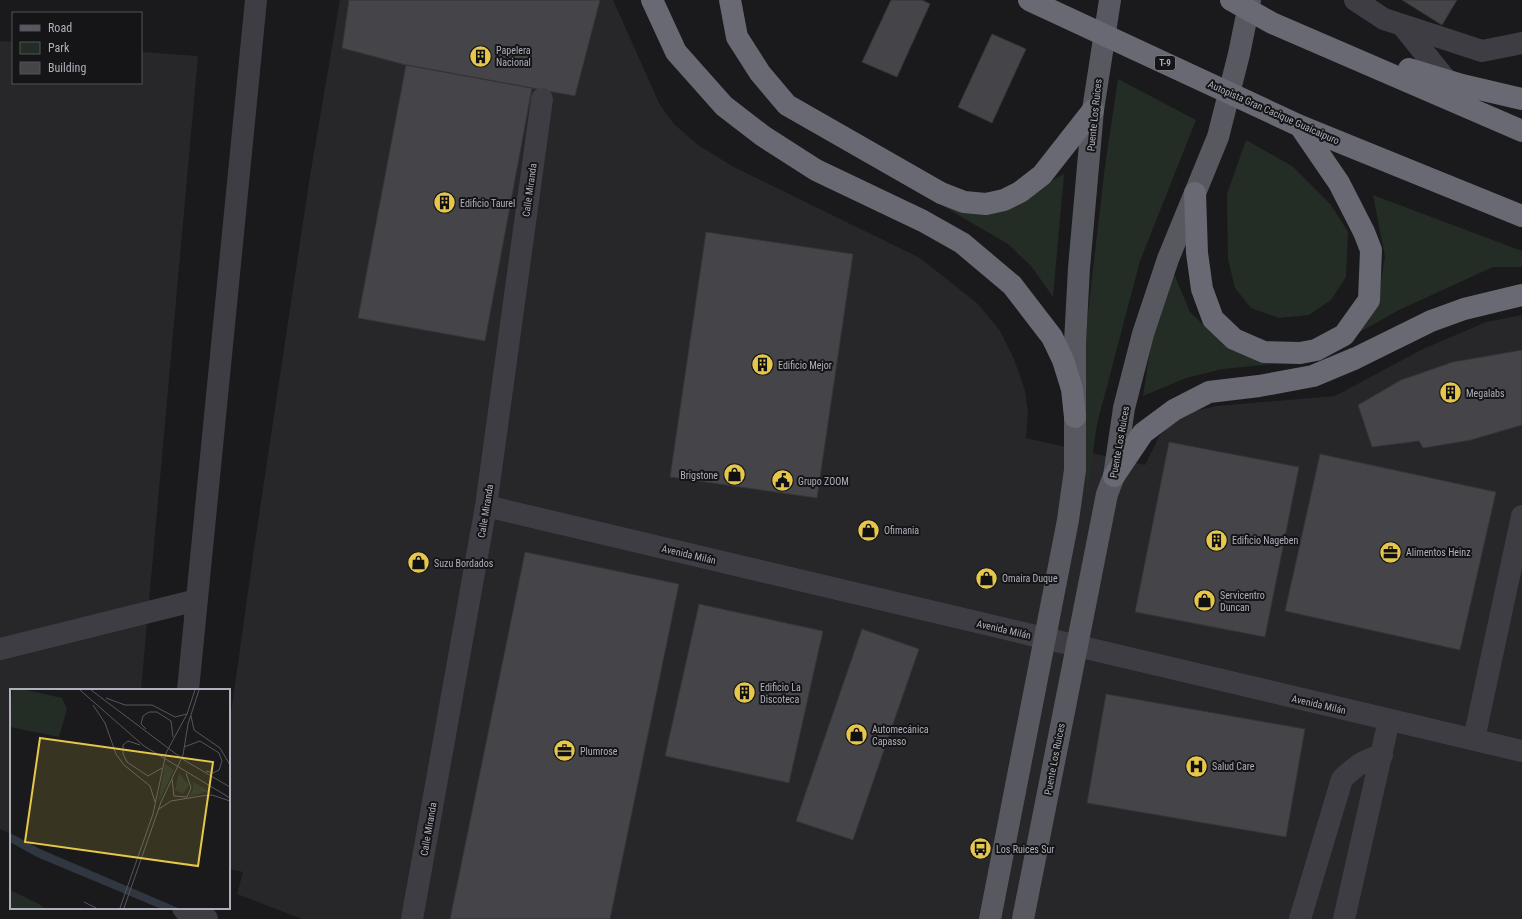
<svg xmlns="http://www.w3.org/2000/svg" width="1522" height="919" viewBox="0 0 1522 919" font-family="'Roboto Condensed',sans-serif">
<rect width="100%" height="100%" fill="#1a1a1c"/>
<path fill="#272629" d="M340 0H613L660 105 674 124 698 145 732 166 920 258 978 304 1000 331 1014 359 1020 376 1025 391 1028 413 1026 438 1145 465 1160 435 1171 424 1195 411 1216 406 1335 396 1423 349 1486 322 1522 315V919H302L237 894 243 872 229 869V727L256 535 310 176Z
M0 41 13 42V83H141V52L198 56 141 690H11V834L0 829Z"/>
<path fill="#242c26" d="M1118 79 1196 120 1140 261 1097 424 1086 501 1085 338 1105 166Z
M1246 140 1292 166 1331 205 1348 232 1346 277 1331 300 1309 315 1279 318 1251 308 1235 288 1228 259 1227 194Z
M1064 174 1053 297 1032 267 1008 244 941 205 999 209Z
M1373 195 1522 251V267H1493L1399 310 1358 333 1378 298 1385 257Z
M1172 269 1190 312 1217 338 1272 364 1223 369 1186 378 1143 396 1152 337Z"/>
<path fill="#454549" stroke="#353438" d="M349 0H600L575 96 406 65 342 48Z
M891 0H922L930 4 897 77 862 62Z
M1402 0H1457L1442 25Z
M992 34 1026 49 992 123 958 107Z
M406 65 532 88 485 341 358 318Z
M706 232 853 254 817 498 670 477Z
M1522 350V425L1471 440 1423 448 1419 441 1372 447 1358 405 1401 380 1453 362Z
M1169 442 1299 467 1265 637 1135 612Z
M1320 454 1496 492 1460 650 1285 611Z
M525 552 679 584 610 919H450Z
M699 604 823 631 789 783 665 756Z
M862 629 919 649 853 840 796 821Z
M1106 694 1305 729 1286 837 1087 803Z"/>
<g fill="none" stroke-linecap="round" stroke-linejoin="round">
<path stroke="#3d3d43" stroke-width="22" d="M1355 0 1384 19 1482 51 1522 43
M1402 25 1447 81
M486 506 1522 751
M0 649 197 600
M188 690 256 0
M1474 739 1522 516
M183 908 188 914 207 919
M412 919 486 506 542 99
M1300 919 1342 779C1357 765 1362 761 1382 755
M1344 919 1389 720"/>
<path stroke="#585860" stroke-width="22" d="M990 919 1068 520 1075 470V342L1079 268 1093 110 1110 0
M1023 919 1107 494 1114 476 1124 408 1143 334 1168 259 1218 137 1239 54 1250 0"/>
<path stroke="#686972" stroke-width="22" d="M652 0 676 52 724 106 763 136 816 170 923 221 962 243 1012 285 1052 337 1063 360 1072 389 1075 417
M730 0 737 37 760 73 787 105 941 193 964 202 986 204 1004 200 1020 192 1042 175 1093 110
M1029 0 1300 126 1522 216
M1231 0 1272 23 1522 131
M1409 69 1462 85 1522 99
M1195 193 1197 253 1202 289 1213 319 1234 339 1264 352 1300 353 1316 350 1344 335 1369 300 1371 250 1364 232 1339 183 1300 126
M1114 476 1143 433 1174 410 1209 392 1259 386 1313 376 1356 358 1431 321 1464 309 1522 295"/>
</g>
<defs>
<symbol id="building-disc" viewBox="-11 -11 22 22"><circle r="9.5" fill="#e6c749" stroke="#151517"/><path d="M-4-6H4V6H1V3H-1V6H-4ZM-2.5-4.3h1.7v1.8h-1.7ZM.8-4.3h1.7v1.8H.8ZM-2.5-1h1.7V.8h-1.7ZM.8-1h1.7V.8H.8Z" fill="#111"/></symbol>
<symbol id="shop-disc" viewBox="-11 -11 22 22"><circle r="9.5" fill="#e6c749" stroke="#151517"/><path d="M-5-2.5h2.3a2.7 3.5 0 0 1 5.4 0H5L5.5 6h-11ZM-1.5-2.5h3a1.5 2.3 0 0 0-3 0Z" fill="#111"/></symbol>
<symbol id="civic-disc" viewBox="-11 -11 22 22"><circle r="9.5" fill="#e6c749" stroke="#151517"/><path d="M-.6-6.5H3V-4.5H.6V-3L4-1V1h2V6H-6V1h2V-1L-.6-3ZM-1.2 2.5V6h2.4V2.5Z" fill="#111"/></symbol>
<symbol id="office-disc" viewBox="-11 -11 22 22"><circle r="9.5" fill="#e6c749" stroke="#151517"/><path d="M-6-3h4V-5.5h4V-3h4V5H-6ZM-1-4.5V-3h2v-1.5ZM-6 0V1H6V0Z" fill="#111"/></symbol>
<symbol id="hospital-disc" viewBox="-11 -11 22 22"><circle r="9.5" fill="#e6c749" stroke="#151517"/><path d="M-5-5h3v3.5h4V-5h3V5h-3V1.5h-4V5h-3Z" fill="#111"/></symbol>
<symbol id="bus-disc" viewBox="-11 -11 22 22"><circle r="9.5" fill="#e6c749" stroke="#151517"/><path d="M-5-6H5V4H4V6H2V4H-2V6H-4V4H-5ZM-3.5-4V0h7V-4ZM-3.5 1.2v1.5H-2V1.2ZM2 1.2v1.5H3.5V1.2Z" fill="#111"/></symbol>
</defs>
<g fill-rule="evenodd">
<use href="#building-disc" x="468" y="44" width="25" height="25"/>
<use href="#building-disc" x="432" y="190" width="25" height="25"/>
<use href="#building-disc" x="750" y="352" width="25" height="25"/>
<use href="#building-disc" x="1438" y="380" width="25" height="25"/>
<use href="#shop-disc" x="722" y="462" width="25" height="25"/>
<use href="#civic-disc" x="770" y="468" width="25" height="25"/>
<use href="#shop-disc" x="856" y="518" width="25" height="25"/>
<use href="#building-disc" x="1204" y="528" width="25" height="25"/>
<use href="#office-disc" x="1378" y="540" width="25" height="25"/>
<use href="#shop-disc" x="406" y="550" width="25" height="25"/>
<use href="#shop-disc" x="974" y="566" width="25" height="25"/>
<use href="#shop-disc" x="1192" y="588" width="25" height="25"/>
<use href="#building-disc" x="732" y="680" width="25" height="25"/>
<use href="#shop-disc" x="844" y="722" width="25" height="25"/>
<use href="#office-disc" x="552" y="738" width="25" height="25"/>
<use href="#hospital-disc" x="1184" y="754" width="25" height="25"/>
<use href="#bus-disc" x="968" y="836" width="25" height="25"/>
</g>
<g text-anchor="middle" stroke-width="4" stroke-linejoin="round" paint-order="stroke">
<rect fill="#151517" stroke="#80828a" stroke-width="1" x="1155" y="56" width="20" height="14" rx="3"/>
<g font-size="9" font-weight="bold" fill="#aeb0bb">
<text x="1165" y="66">T-9</text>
</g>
<g font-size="10" fill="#aeb0bb" stroke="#151517" text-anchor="start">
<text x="496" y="54">Papelera<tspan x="496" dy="12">Nacional</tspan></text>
<text x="460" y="207">Edificio Taurel</text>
<text x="778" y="369">Edificio Mejor</text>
<text x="1466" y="397">Megalabs</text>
<text x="718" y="479" text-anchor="end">Brigstone</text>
<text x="798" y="485">Grupo ZOOM</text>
<text x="884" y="534">Ofimania</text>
<text x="1232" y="544">Edificio Nageben</text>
<text x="1406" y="556">Alimentos Heinz</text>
<text x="434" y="567">Suzu Bordados</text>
<text x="1002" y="582">Omaira Duque</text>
<text x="1220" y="599">Servicentro<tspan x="1220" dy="12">Duncan</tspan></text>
<text x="760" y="691">Edificio La<tspan x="760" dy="12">Discoteca</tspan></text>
<text x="872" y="733">Automecánica<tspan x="872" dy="12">Capasso</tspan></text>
<text x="580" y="755">Plumrose</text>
<text x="1212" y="770">Salud Care</text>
<text x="996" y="853">Los Ruices Sur</text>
</g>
<g font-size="10" fill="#aeb0bb" stroke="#151517">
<text transform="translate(1274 112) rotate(24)" y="4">Autopista Gran Cacique Guaicaipuro</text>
<text transform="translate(1094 115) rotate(-84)" y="4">Puente Los Ruices</text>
<text transform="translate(529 190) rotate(-82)" y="4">Calle Miranda</text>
<text transform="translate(1119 442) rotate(-80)" y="4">Puente Los Ruices</text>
<text transform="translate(485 511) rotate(-81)" y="4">Calle Miranda</text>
<text transform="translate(689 554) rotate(13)" y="4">Avenida Milán</text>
<text transform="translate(1004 629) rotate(13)" y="4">Avenida Milán</text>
<text transform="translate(1319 704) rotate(13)" y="4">Avenida Milán</text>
<text transform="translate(1054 759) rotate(-79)" y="4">Puente Los Ruices</text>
<text transform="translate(428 829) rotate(-80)" y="4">Calle Miranda</text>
</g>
</g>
<g transform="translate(10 689)">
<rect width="220" height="220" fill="#1a1a1c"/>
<path d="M2 1H16L52 9 57 20 49 48 0 38ZM155 75 164 81 148 114ZM169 84 179 96 173 105 165 101ZM183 93 203 104 195 103 179 108 183 100ZM0 201 29 215 34 219H0Z" fill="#242c26"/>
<path d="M0 144 30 160 168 219H149L27 168 0 153Z" fill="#313740"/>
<path fill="none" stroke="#55565c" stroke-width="1" d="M70 1 134 57 220 109M81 1 174 71 220 98M96 9 115 16H142L165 28 177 25M83 16 95 34 106 65 114 76 140 97 145 113M181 27 184 41 210 59 220 76M136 40 131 35 133 27 139 23H147L161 32 163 48M130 56 118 52 113 56V65L117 73 138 87 152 79M174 58 190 52 209 64 212 72 209 81 203 84 196 82M162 90 164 107 177 108 181 99 176 84M149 120 161 112 191 107 202 106 220 112M74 213 86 219M110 219 143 125 156 64 177 25 185 1M114 219 151 113 173 66 178 35 189 1"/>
<path fill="#e6c749" fill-opacity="0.15" stroke="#e6c749" stroke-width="2" d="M30 49 203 73 188 177 15 153Z"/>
<rect width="220" height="220" fill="none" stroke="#aeb0bb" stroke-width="2"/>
</g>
<rect x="12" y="12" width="130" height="72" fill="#151517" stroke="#525359"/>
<rect x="20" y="25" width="20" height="6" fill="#585860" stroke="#525359"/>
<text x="48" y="32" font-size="12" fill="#aeb0bb">Road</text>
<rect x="20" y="42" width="20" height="12" fill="#242c26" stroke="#525359"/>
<text x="48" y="52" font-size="12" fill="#aeb0bb">Park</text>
<rect x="20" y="62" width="20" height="12" fill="#454549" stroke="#525359"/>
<text x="48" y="72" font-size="12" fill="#aeb0bb">Building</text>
</svg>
